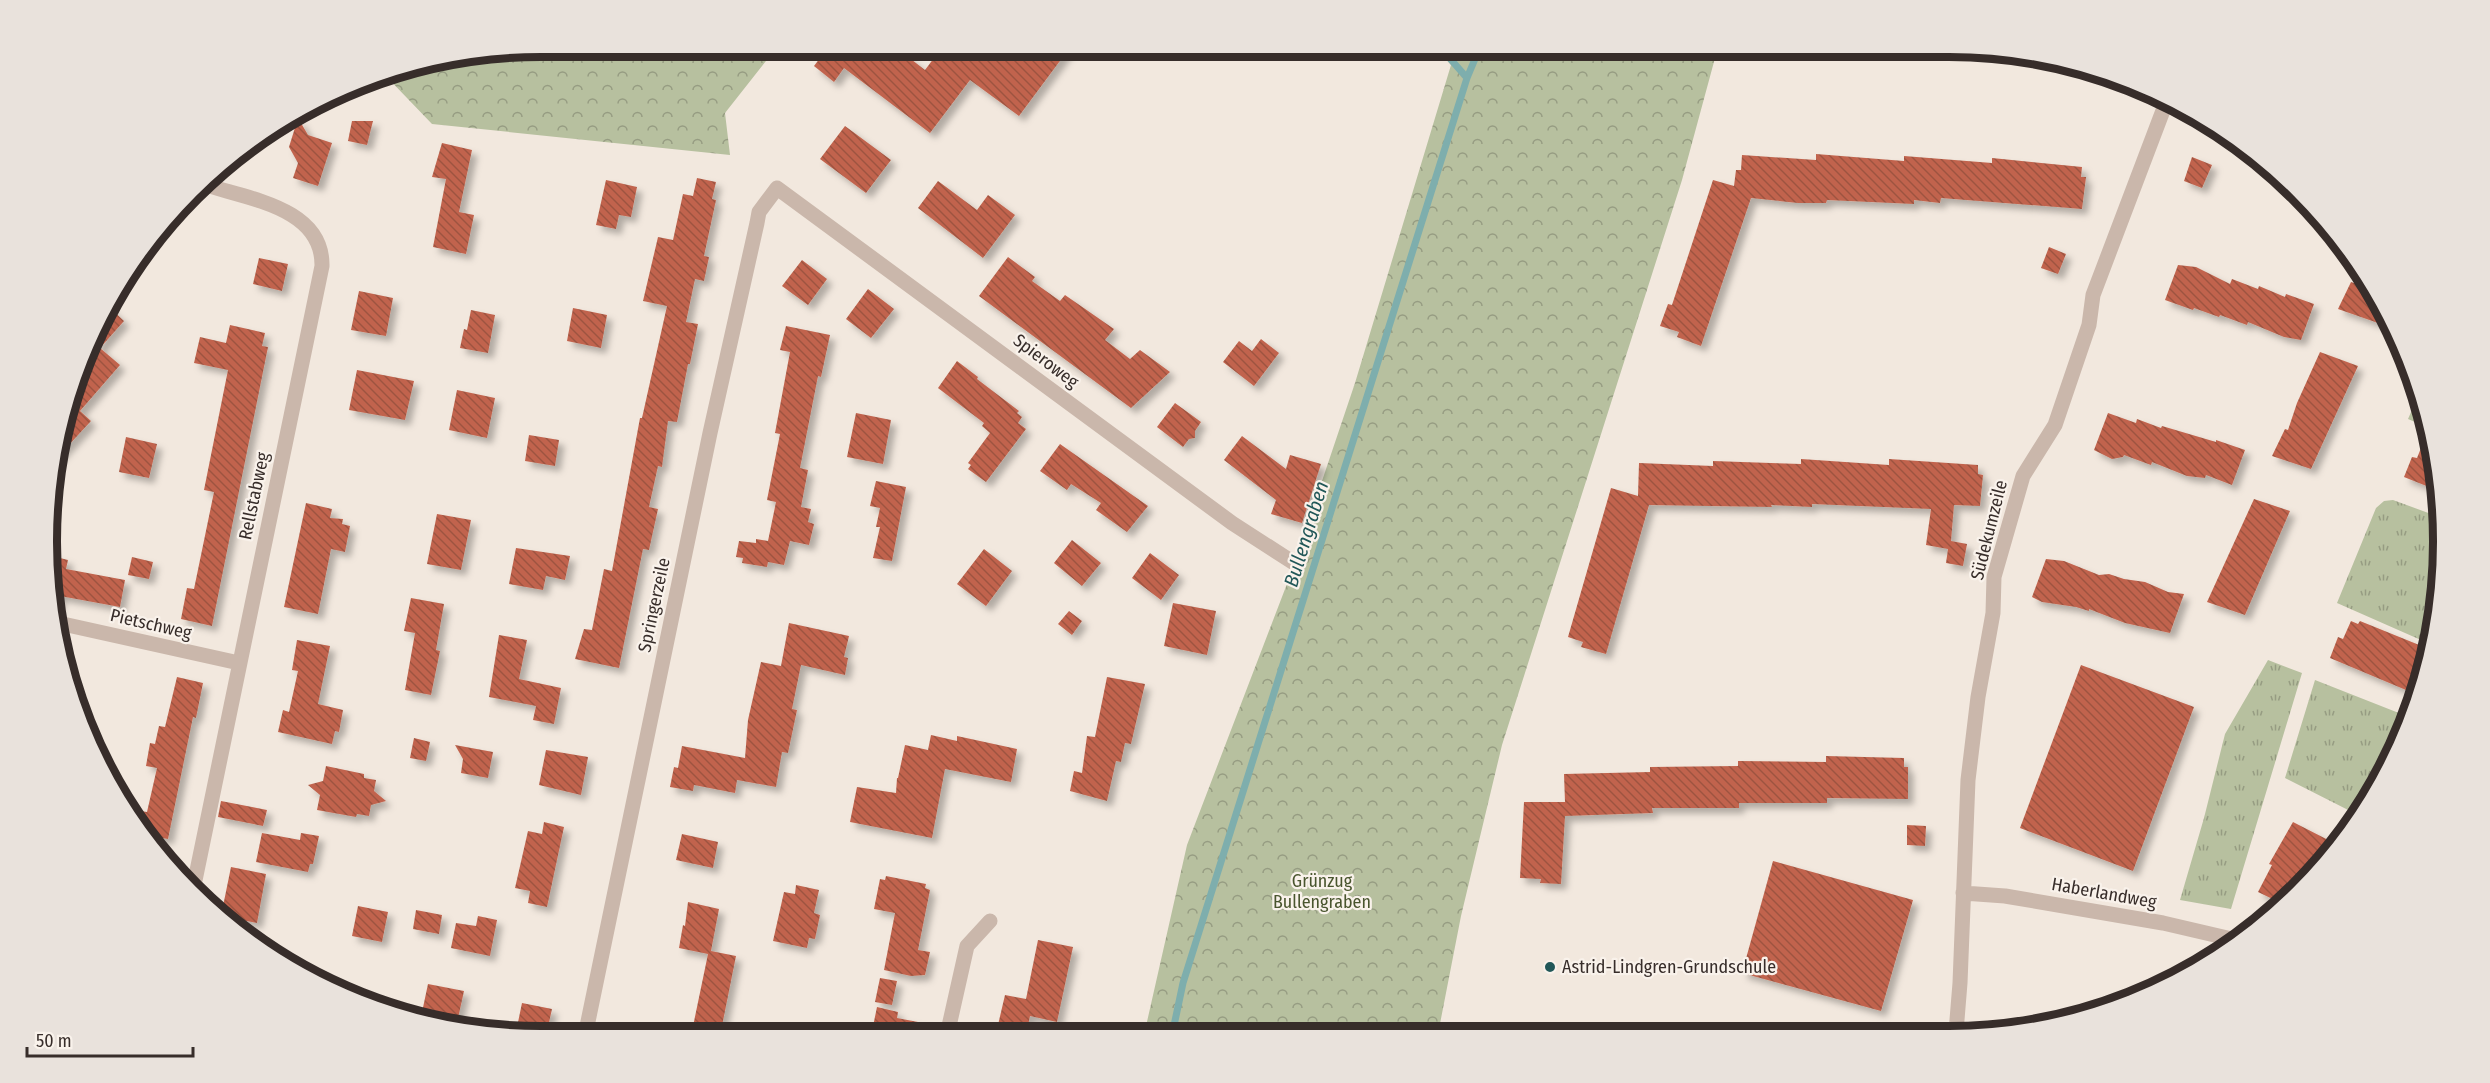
<svg xmlns="http://www.w3.org/2000/svg" width="2490" height="1083" viewBox="0 0 2490 1083" font-family="'Fira Sans Condensed',sans-serif">
<defs>
<pattern id="grass-tufts" width="24" height="20" patternUnits="userSpaceOnUse" patternTransform="scale(1.5)"><rect width="24" height="20" fill="#b7c09f"/><path d="M3 7l-1-3M5 7V3M7 7l1-3M15 17l-1-3M17 17v-4M19 17l1-3" fill="none" stroke="#969c82"/></pattern>
<pattern id="park-crowns" width="20" height="18" patternUnits="userSpaceOnUse" patternTransform="scale(1.5)"><rect width="20" height="18" fill="#b7c09f"/><path d="M2 6a3 3 0 1 1 6 0M12 15a3 3 0 1 1 6 0" fill="none" stroke="#969c82"/></pattern>
<pattern id="building-back-hatch" width="6" height="6" patternUnits="userSpaceOnUse" patternTransform="scale(1.5)"><rect width="6" height="6" fill="#c1644d"/><path d="M-1 5l2 2M0 0l6 6M5-1l2 2" fill="none" stroke="#9e5340"/></pattern>
<filter id="shadow"><feDropShadow dx="5.5" dy="5.5" stdDeviation="3" flood-color="#0004"/></filter>
</defs>
<rect width="100%" height="100%" fill="#f2e8de"/>
<path fill="url(#grass-tufts)" d="M2419 394 2429 428 2408 419Z
M2393 500 2442 518 2439 606 2430 644 2337 603 2376 508 2384 501Z
M2268 660 2302 673 2231 909 2180 900 2204 818 2225 734Z
M2315 680 2409 717 2360 816 2285 778Z"/>
<path fill="url(#park-crowns)" d="M542 47H777L725 113 730 155 432 124 383 73Z
M1435 47H1718L1682 180 1502 745 1461 916 1438 1034 1144 1035 1187 845 1290 576 1355 383 1451 65Z"/>
<g fill="none" stroke-linecap="round" stroke-linejoin="round">
<path stroke="#7eaead" stroke-width="7" d="M1440 47 1467 78
M1172 1035 1183 983 1467 78 1480 47"/>
</g>
<path fill="url(#building-back-hatch)" filter="url(#shadow)" d="M829 46H894L925 70 943 46H1071L1019 116 970 80 930 133 844 68 834 82 814 66Z
M298 118 308 135 332 143 318 186 293 178 298 163 289 147Z
M352 121H373L367 145 348 141Z
M845 126 891 160 866 193 820 159Z
M442 143 472 150 459 212 474 215 466 254 433 247 446 179 432 177Z
M1816 154 1904 161V156L1992 163V158L2082 167 2081 177H2086L2082 209 1941 198 1940 203 1914 200V204L1827 200 1826 203H1798L1751 198 1701 346 1677 337 1679 332 1660 326 1668 304 1672 305 1713 180 1734 186 1736 170H1741L1742 155 1816 160Z
M2192 157 2212 165 2202 188 2184 181Z
M697 178 716 182 712 199 716 200 704 256 709 257 704 281 695 279 686 322 698 324 690 364H688L677 422 668 421 662 467 658 466 649 507 658 509 649 550 643 549 619 668 575 659 584 629 592 630 604 569 612 571 640 418H642L667 306 643 301 658 237 673 240 683 194 693 196Z
M606 180 637 187 631 217 619 215 616 229 596 225Z
M938 181 977 210 988 195 1015 215 983 258 918 208Z
M2049 247 2066 254 2058 274 2041 268Z
M1008 257 1035 277 1032 281 1060 301 1065 295 1114 329 1105 340 1130 359 1140 350 1170 372 1131 408 979 296Z
M259 258 288 264 282 291 253 284Z
M802 260 827 279 808 305 782 286Z
M2178 265 2196 267 2230 284 2232 279 2258 289 2259 286 2285 297 2286 294 2314 304 2301 340 2284 337 2248 322 2247 325 2220 315 2219 317 2194 308 2193 310 2165 300Z
M2359 269 2384 309 2378 323 2338 309 2351 282 2354 283Z
M868 289 894 309 871 338 846 319Z
M359 291 393 298 386 336 351 330Z
M108 306 124 321 100 348 120 365 80 411 91 421 54 461 56 445Z
M573 308 607 315 601 348 567 341Z
M471 310 495 315 488 353 460 348 464 329 467 330Z
M230 325 265 333 262 346 268 347 212 626 181 619 187 588 194 589 214 492 204 490 228 370 194 363 200 337 226 343Z
M786 326 830 335 821 377 818 376 800 468 808 470 801 507 811 509 808 522 814 524 809 545 790 541 784 565 768 562 767 567 742 563 743 558 736 557 739 541 756 543V539L768 541 776 502 767 500 780 434 775 433 790 352 780 350Z
M1261 339 1279 353 1254 386 1223 362 1239 341 1252 351Z
M2320 352 2358 366 2311 469 2272 456 2285 429 2288 430 2297 403Z
M957 361 978 377 977 379 1019 411 1017 413 1022 417 1018 423 1026 429 986 482 968 469 971 465 968 463 990 433 982 426 984 423 938 388Z
M357 370 414 381 405 420 349 410Z
M457 390 495 398 487 438 449 430Z
M1175 403 1201 422 1195 431V438L1189 439 1183 447 1157 427Z
M856 413 891 420 883 464 847 457Z
M2108 413 2136 423 2137 419 2161 428 2162 426 2216 442V440L2245 450 2232 485 2206 475 2205 478 2187 476 2152 462 2151 465 2124 455 2123 457 2112 459 2094 450Z
M2429 428 2435 464 2439 491 2404 477 2412 457 2417 458Z
M529 435 559 440 555 466 525 461Z
M1242 436 1286 469 1290 455 1321 464 1302 523 1271 514 1276 500 1224 460Z
M126 437 157 444 149 478 119 472Z
M1060 444 1148 506 1127 532 1096 510 1101 503 1071 484 1067 490 1040 471Z
M1801 459 1889 465V459L1978 465V474L1983 475 1980 506 1954 505 1951 541 1967 544 1963 566 1946 563 1948 549 1926 545 1931 509 1812 504V507L1771 505 1772 507 1649 505 1606 654 1581 647 1583 642 1568 637 1611 488 1638 496 1639 463 1713 466V461L1801 464Z
M876 481 906 487 892 561 873 558 880 527H876L880 508 870 506Z
M2254 499 2290 511 2245 615 2207 602Z
M306 503 332 509 330 518 343 519 342 524 350 526 345 552 331 549 318 614 284 607Z
M437 514 471 520 461 570 427 564Z
M1072 540 1101 563 1082 586 1054 563Z
M516 548 570 556 565 580 546 576 543 590 509 584Z
M984 549 1012 571 986 606 957 584Z
M1150 553 1179 575 1161 600 1132 578Z
M48 555 68 560 66 569 125 580 120 607 60 596 57 610H53Z
M132 557 153 562 149 579 128 575Z
M2046 559 2064 561 2099 575 2109 574 2124 579 2145 582 2168 592 2184 594 2170 633 2125 623 2089 609V611L2076 607 2042 602 2032 597Z
M411 598 444 604 436 650 440 651 431 695 405 690 415 633 404 631Z
M1173 603 1216 611 1207 655 1164 646Z
M1069 611 1082 621 1072 635 1058 624Z
M2351 621 2358 624 2360 621 2429 649 2420 690 2409 685 2406 690 2330 658 2338 637 2343 639Z
M789 623 849 636 844 657 848 658 845 675 801 665 792 709 797 710 788 753 782 752 776 787 737 780 735 793 694 785 693 791 670 787 674 767 678 768 682 746 745 758 748 720 761 662 781 666Z
M499 635 527 640 519 679 561 688 554 724 533 720 536 706 489 697Z
M297 640 330 646 318 704 343 710 339 732 335 731 332 744 278 732 283 710 289 712 298 671 292 670Z
M2081 665 2194 707 2133 871 2020 828Z
M177 677 203 683 196 718 193 717 168 839 145 835 127 809 147 812 157 768 146 766 150 743 155 744 159 726 165 727Z
M1107 677 1145 684 1131 744 1125 743 1121 762 1116 761 1107 801 1070 791 1074 771 1082 773 1087 736 1095 737Z
M931 735 957 741V736L1017 749 1011 782 945 769 932 838 850 822 857 787 896 793 897 778H898L905 745 928 750Z
M414 738 430 742 426 761 410 758Z
M455 745 493 752 488 778 461 773 463 759Z
M546 750 588 757 581 795 539 785Z
M1826 756 1904 758V767H1908V799L1827 798V803H1739V808H1652L1653 813 1565 816 1561 884 1540 883 1541 879 1520 878 1524 802H1565L1564 774 1650 772V767L1738 766V761L1826 762Z
M326 766 364 774V778L376 780 374 791 386 801 371 805 369 816 357 814 356 817 317 810 320 795 308 785 323 781Z
M221 801 267 810 263 826 218 817Z
M544 822 564 827 547 907 528 903 530 891 515 888 528 831 542 834Z
M2293 822 2336 844 2283 904 2258 892 2272 865 2269 864Z
M1907 825 1926 826 1925 846 1907 845Z
M262 833 300 840 301 833 319 836 313 864H310L308 872 256 862Z
M682 834 718 842 713 868 676 860Z
M1773 861 1913 900 1881 1011 1742 973Z
M231 867 266 874 257 923 221 916Z
M886 876 926 884 925 888 930 890 918 950 930 952 925 975 911 976 884 970 895 913 874 909 880 879 885 880Z
M796 885 819 890 814 913 820 915 815 939 809 938 807 948 773 941 784 892 795 894Z
M688 902 719 909 711 951 736 956 720 1036H691L708 954 679 948 683 925 685 926Z
M358 906 388 912 382 942 352 936Z
M416 910 442 915 439 934 413 929Z
M478 916 497 920 490 956 451 948 456 923 476 926Z
M1038 940 1073 947 1057 1022 1030 1016 1026 1035 1005 1031 1006 1026 998 1025 1005 995 1026 999Z
M880 978 897 981 892 1005 875 1002Z
M428 984 464 991 457 1023 421 1017Z
M522 1003 552 1009 546 1036 516 1032Z
M877 1007 898 1012 897 1018 939 1026 938 1035 871 1036Z"/>
<g fill="none" stroke-linecap="round" stroke-linejoin="round">
<path stroke="#cab7ab" stroke-width="15" d="M54 622 239 663
M193 890 322 266C323 207 247 199 203 184
M1963 893 2005 896 2163 923 2236 940
M1956 1032 1960 983 1968 780 1978 697 1993 613 1994 577 2023 476 2055 425 2089 325 2093 295 2167 100
M947 1035 967 946 990 921
M585 1036 710 433 757 223 759 212 777 188 1232 523 1294 563"/>
</g>
<circle fill="#215758" stroke="#f9f2eb" stroke-width="2" cx="1550" cy="967" r="6"/>
<g text-anchor="middle" stroke-width="4.5" stroke-linejoin="round" paint-order="stroke">
<g font-size="18" fill="#372d2a" stroke="#f9f2eb">
<text transform="translate(1046 361) rotate(37)" y="6">Spieroweg</text>
<text transform="translate(254 496) rotate(-78)" y="6">Rellstabweg</text>
<text transform="translate(1989 530) rotate(-76)" y="6">Südekumzeile</text>
<text transform="translate(654 605) rotate(-78)" y="6">Springerzeile</text>
<text transform="translate(151 624) rotate(13)" y="6">Pietschweg</text>
<text transform="translate(2104 893) rotate(10)" y="6">Haberlandweg</text>
</g>
<g font-size="18" fill="#49552e" stroke="#f9f2eb">
<text x="1322" y="887">Grünzug<tspan x="1322" dy="21">Bullengraben</tspan></text>
</g>
<g font-size="18" fill="#372d2a" stroke="#f9f2eb" text-anchor="start">
<text x="1562" y="973">Astrid-Lindgren-Grundschule</text>
</g>
<g font-size="20" font-style="italic" fill="#215758" stroke="#f9f2eb">
<text transform="translate(1306 534) rotate(-73)" y="7">Bullengraben</text>
</g>
</g>
<path d="M0 0H2490V1083H0ZM541 57H1949A484 484 0 0 1 2433 541V542A484 484 0 0 1 1949 1026H541A484 484 0 0 1 57 542V541A484 484 0 0 1 541 57Z" fill="#e9e2dc" fill-rule="evenodd"/>
<path fill="none" stroke="#372d2a" stroke-width="8" d="M541 57H1949A484 484 0 0 1 2433 541V542A484 484 0 0 1 1949 1026H541A484 484 0 0 1 57 542V541A484 484 0 0 1 541 57Z"/>
<path d="M27 1047v9h166v-9" fill="none" stroke="#372d2a" stroke-width="3"/>
<text x="36" y="1047" font-size="18" fill="#372d2a" stroke="#f9f2eb" stroke-width="4.5" paint-order="stroke">50 m</text>
</svg>
